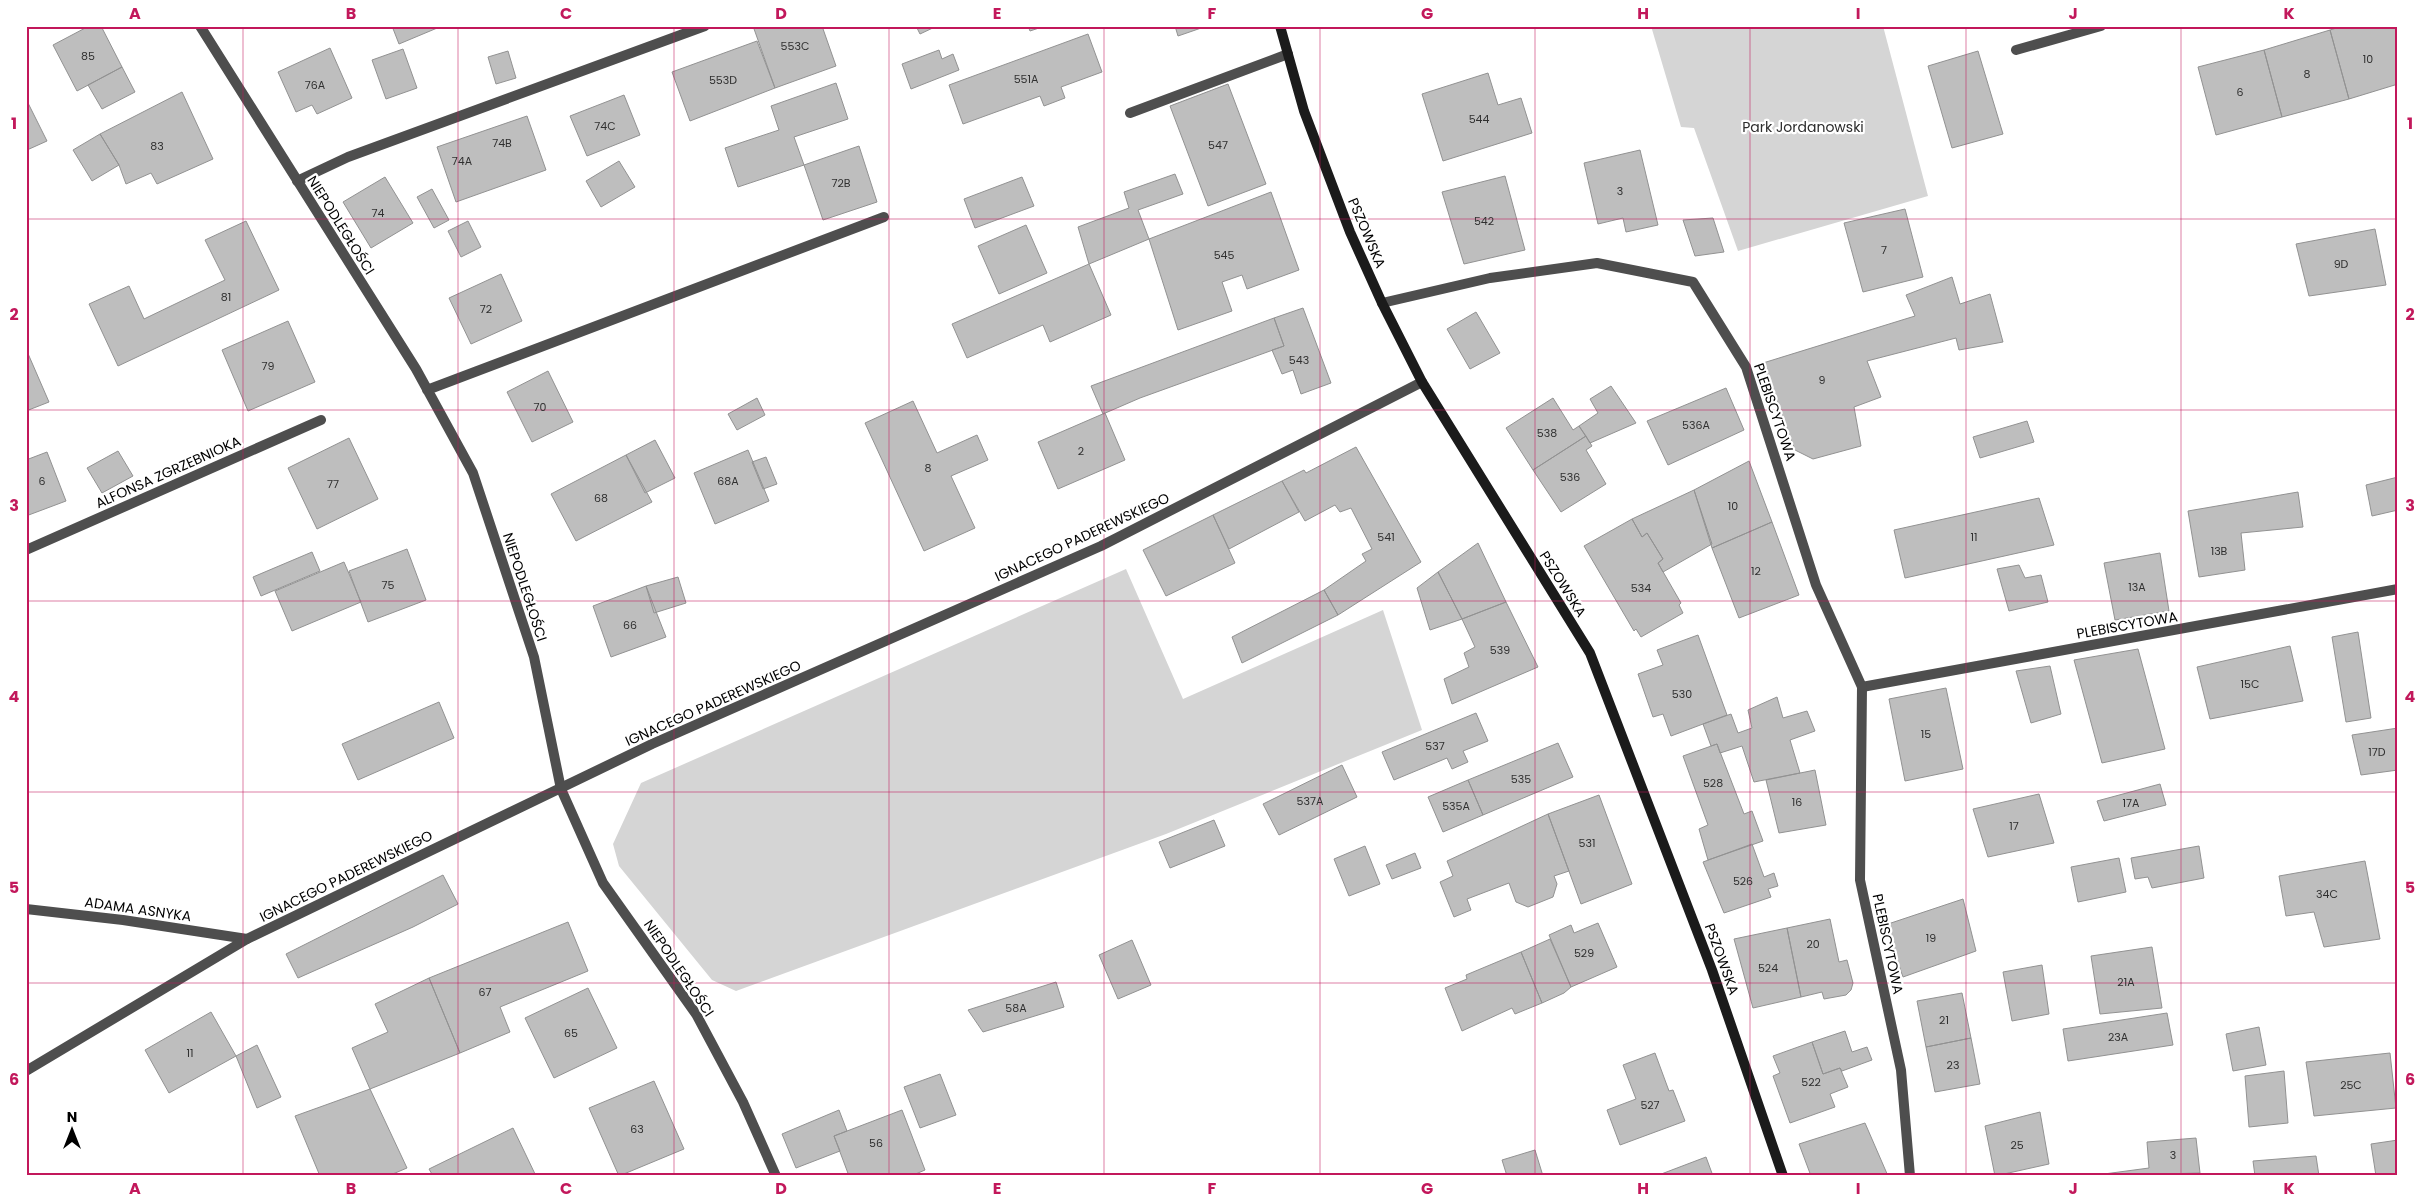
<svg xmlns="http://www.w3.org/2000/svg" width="2424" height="1202" viewBox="0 0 2424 1202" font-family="Poppins,sans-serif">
<rect width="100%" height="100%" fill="#fff"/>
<path fill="#d5d5d5" d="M1651 26H1883L1928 196 1738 251 1694 128 1681 127Z
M1126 569 1183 699 1383 610 1422 730 1166 834 736 991 712 980 619 866 613 844 641 783Z"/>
<path fill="#bebebe" stroke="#929292" d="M89 26H101L122 67 77 91 53 45Z
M392 26H442L399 44Z
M753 26H822L836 66 775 88Z
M916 26H937L920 34Z
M1028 26H1045L1030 31Z
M1175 26H1207L1178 36Z
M2343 26H2396L2398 34V84L2349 99 2330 30Z
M2330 30 2349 99 2282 117 2264 50Z
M1088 34 1102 72 1061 87 1065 98 1044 106 1040 96 963 124 949 85Z
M757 41 775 88 690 121 672 72Z
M330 48 352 98 317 114 312 105 296 112 278 72Z
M403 49 417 88 386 99 372 60Z
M939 50 942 59 953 54 959 70 911 89 902 64Z
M2264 50 2282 117 2216 135 2198 67Z
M508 51 516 78 496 84 488 57Z
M1978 51 2003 134 1952 148 1928 66Z
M122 67 135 92 102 109 88 85Z
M1488 73 1498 105 1521 98 1532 133 1443 161 1422 94Z
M836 83 848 119 794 137 804 165 738 187 725 148 779 130 771 106Z
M1228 84 1266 184 1208 206 1170 106Z
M182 92 213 159 157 184 151 173 126 184 119 165 100 134Z
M624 95 640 135 587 156 570 116Z
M28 103 47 141 27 150 26 104Z
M527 116 546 170 456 202 437 147Z
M100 134 119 165 92 181 73 150Z
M859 146 877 202 823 220 804 165Z
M1640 150 1658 225 1626 232 1623 218 1598 224 1584 163Z
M619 161 635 187 601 207 586 181Z
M1175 174 1183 194 1138 210 1149 239 1089 264 1078 227 1129 208 1124 192Z
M1505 176 1525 250 1464 264 1442 192Z
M385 177 413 223 371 248 343 202Z
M1022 177 1034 206 975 228 964 199Z
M432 189 449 220 434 228 417 197Z
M1271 192 1299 270 1247 289 1242 275 1222 282 1232 311 1178 330 1149 239Z
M1905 209 1923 277 1863 292 1844 223Z
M1713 218 1724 252 1695 256 1683 220Z
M246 221 279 290 118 366 89 304 129 286 144 319 225 280 205 240Z
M468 221 481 247 461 257 448 231Z
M1026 225 1047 273 999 294 978 246Z
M2375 229 2386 285 2309 296 2296 244Z
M1089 264 1111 315 1050 342 1043 325 967 358 952 324Z
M501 274 522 321 471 344 449 298Z
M1952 277 1960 304 1990 294 2003 342 1959 350 1956 338 1867 361 1881 397 1854 407 1861 446 1813 459 1795 450 1763 363 1915 316 1906 295Z
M1303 308 1331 383 1301 394 1293 370 1282 374 1272 350 1284 346 1274 318Z
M1476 312 1500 353 1470 369 1447 329Z
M1274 318 1284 346 1140 398 1103 414 1091 386Z
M288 321 315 382 248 411 222 350Z
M26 349 49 402 26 411Z
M548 371 573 422 532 442 507 392Z
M1611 386 1636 423 1590 443 1579 426 1598 413 1590 399Z
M1726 388 1744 430 1668 465 1647 421Z
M757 398 765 415 737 430 728 414Z
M1553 398 1573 430 1579 426 1586 436 1533 470 1506 428Z
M913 401 937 453 977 435 988 460 951 476 975 528 924 551 865 423Z
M1105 413 1125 460 1058 489 1038 442Z
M2027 421 2034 442 1980 458 1973 437Z
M1586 436 1592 446 1586 450 1606 484 1561 512 1533 470Z
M349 438 378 499 317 529 288 468Z
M655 440 675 478 645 493 626 455Z
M1356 447 1421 562 1338 615 1324 590 1366 561 1362 554 1372 549 1351 508 1340 512 1335 505 1305 521 1282 481 1304 470 1306 473Z
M748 450 769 501 715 524 694 473Z
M118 451 133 476 102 493 87 468Z
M47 452 66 501 26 516V460Z
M626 455 652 502 576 541 551 494Z
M766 457 777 484 763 489 752 462Z
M1749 461 1772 522 1712 548 1694 490Z
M2398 477V510L2372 516 2366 485Z
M1282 481 1299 512 1229 549 1213 515Z
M1694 490 1712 544 1663 572 1658 563 1663 559 1647 533 1642 537 1632 519Z
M2298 492 2303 527 2241 533 2245 570 2199 577 2188 511Z
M2039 498 2054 545 1905 578 1894 530Z
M1213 515 1235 563 1166 596 1143 550Z
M1632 519 1642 537 1647 533 1663 559 1658 563 1681 603 1679 605 1683 613 1641 637 1636 629 1634 631 1584 546Z
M1772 522 1799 595 1739 618 1712 548Z
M1478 543 1506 602 1462 619 1438 572Z
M407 549 426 600 368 622 349 571Z
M312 552 320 571 261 596 253 577Z
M2160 553 2169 611 2115 620 2104 563Z
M344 562 361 602 292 631 275 591Z
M2019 565 2025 578 2041 575 2048 602 2009 611 1997 569Z
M1438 572 1462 619 1430 630 1417 588Z
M678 577 686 603 654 613 646 586Z
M646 586 666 637 611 657 593 606Z
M1324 590 1338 615 1242 663 1232 637Z
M1506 602 1538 667 1452 704 1444 679 1469 667 1464 653 1475 647 1462 619Z
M2358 632 2371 718 2346 722 2332 637Z
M1698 635 1727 715 1671 736 1663 714 1653 717 1638 674 1663 665 1657 650Z
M2290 646 2303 701 2210 719 2197 667Z
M2138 649 2165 749 2102 763 2074 660Z
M2050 666 2061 714 2031 723 2016 671Z
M1946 688 1963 769 1905 781 1889 699Z
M1777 697 1783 718 1807 711 1815 731 1790 740 1800 773 1754 782 1742 746 1720 753 1717 744 1711 746 1703 724 1731 714 1738 733 1752 728 1748 710Z
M439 702 454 738 358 780 342 744Z
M1476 713 1488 741 1463 751 1468 762 1452 769 1447 758 1394 780 1382 752Z
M2398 728V770L2361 775 2352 735Z
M1558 743 1573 777 1483 815 1468 780Z
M1717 744 1744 814 1752 811 1763 841 1708 860 1699 829 1708 825 1683 756Z
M1342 765 1357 797 1279 835 1263 804Z
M1815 770 1826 825 1779 833 1766 780Z
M1468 780 1483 815 1443 832 1428 797Z
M2160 784 2166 805 2104 821 2097 801Z
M2039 794 2054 843 1988 857 1973 809Z
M1599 795 1632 884 1581 904 1548 814Z
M1548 814 1569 871 1554 876 1557 884 1553 897 1528 907 1516 902 1509 883 1467 899 1471 910 1454 917 1440 882 1453 876 1447 861Z
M1214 820 1225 846 1170 868 1159 842Z
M1752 844 1764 877 1774 873 1778 886 1768 889 1771 897 1724 913 1703 862Z
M1365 846 1380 884 1349 896 1334 859Z
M2199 846 2204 878 2152 888 2148 877 2135 879 2131 858Z
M1415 853 1421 868 1392 879 1386 865Z
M2119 858 2126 892 2078 902 2071 867Z
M2365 861 2380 939 2324 947 2314 912 2286 916 2279 876Z
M443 875 458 904 413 927 298 978 286 954Z
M1963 899 1976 951 1903 977 1885 925Z
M1830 919 1839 962 1847 960 1853 983 1851 990 1846 995 1824 999 1822 992 1801 997 1787 928Z
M568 922 588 971 500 1007 510 1032 460 1053 429 978Z
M1598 923 1617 967 1571 987 1549 935 1571 925 1574 933Z
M1787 928 1801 997 1753 1008 1734 939Z
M1550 939 1571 987 1564 993 1542 1003 1521 952Z
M1132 940 1151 985 1118 999 1099 955Z
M2152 947 2162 1008 2100 1014 2091 956Z
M1521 952 1542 1003 1515 1014 1512 1008 1462 1031 1445 988 1467 979 1466 975Z
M2042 965 2049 1014 2012 1021 2003 972Z
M429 978 460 1053 370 1089 352 1048 388 1032 375 1004Z
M1056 982 1064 1007 983 1032 968 1010Z
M588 988 617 1048 554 1078 525 1018Z
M1962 993 1971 1038 1926 1047 1917 1001Z
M211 1012 236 1056 169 1093 145 1050Z
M2167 1013 2173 1045 2068 1061 2063 1029Z
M2259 1027 2266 1065 2233 1071 2226 1034Z
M1845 1031 1852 1052 1867 1047 1872 1060 1842 1071 1840 1068 1823 1074 1812 1042Z
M1971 1038 1980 1084 1935 1092 1926 1047Z
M1812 1042 1823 1074 1840 1068 1848 1087 1830 1094 1835 1107 1790 1123 1773 1076 1780 1073 1773 1056Z
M257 1045 281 1097 257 1108 236 1056Z
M1655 1053 1669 1091 1673 1090 1685 1121 1620 1145 1607 1110 1636 1099 1623 1065Z
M2390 1053 2396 1108 2314 1116 2306 1062Z
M2284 1071 2288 1123 2249 1127 2245 1076Z
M940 1074 956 1115 920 1128 904 1087Z
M654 1081 684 1149 619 1176 589 1108Z
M370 1089 407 1168 388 1176H320L295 1116Z
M839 1110 847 1131 834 1136 840 1151 796 1168 782 1134Z
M902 1110 925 1170 911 1176H849L834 1136Z
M2040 1112 2049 1164 1995 1176 1985 1126Z
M1865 1123 1888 1176H1811L1799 1144Z
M513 1128 536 1176H433L429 1169Z
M2196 1138 2200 1173 2089 1176 2149 1168 2147 1142Z
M2398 1140V1176H2376L2371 1144Z
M1535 1150 1543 1176H1507L1502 1160Z
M2316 1156 2319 1176H2255L2253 1161Z
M1706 1157 1713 1176H1656Z"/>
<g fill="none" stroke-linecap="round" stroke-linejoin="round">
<path stroke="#4e4e4e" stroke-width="10" d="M1130 113 1288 54
M297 181 348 157 705 26
M1862 687 2398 589"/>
<path stroke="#4e4e4e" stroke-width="10" d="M200 26 416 369 473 473 534 657 561 789 603 883 696 1014 743 1102 776 1176
M2016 50 2101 26
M1382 303 1490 278 1597 263 1693 282 1746 367 1816 585 1862 687 1860 880 1901 1070 1910 1176
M427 390 884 217
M26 550 321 420
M26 909 123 920 247 939"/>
<path stroke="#4e4e4e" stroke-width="10" d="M26 1071 247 939 652 744 1101 546 1422 382"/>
<path stroke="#1b1b1b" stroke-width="10" d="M1280 26 1304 111 1350 232 1382 303 1422 382 1590 653 1712 970 1783 1176"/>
</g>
<path fill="none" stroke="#c2185b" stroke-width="1" stroke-opacity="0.55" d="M243 26V1176M458 26V1176M674 26V1176M889 26V1176M1104 26V1176M1320 26V1176M1535 26V1176M1750 26V1176M1966 26V1176M2181 26V1176M26 219H2398M26 410H2398M26 601H2398M26 792H2398M26 983H2398"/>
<g text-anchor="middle" stroke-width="4.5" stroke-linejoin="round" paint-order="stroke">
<g font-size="11" fill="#303030">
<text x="795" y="50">553C</text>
<text x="88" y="60">85</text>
<text x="2368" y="63">10</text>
<text x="2307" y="78">8</text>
<text x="1026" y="83">551A</text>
<text x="723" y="84">553D</text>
<text x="315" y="89">76A</text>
<text x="2240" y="96">6</text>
<text x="1479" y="123">544</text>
<text x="605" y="130">74C</text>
<text x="502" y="147">74B</text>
<text x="1218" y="149">547</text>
<text x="157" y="150">83</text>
<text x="462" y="165">74A</text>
<text x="841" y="187">72B</text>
<text x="1620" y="195">3</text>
<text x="378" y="217">74</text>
<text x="1484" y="225">542</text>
<text x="1884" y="254">7</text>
<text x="1224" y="259">545</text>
<text x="2341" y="268">9D</text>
<text x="226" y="301">81</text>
<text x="486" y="313">72</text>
<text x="1299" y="364">543</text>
<text x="268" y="370">79</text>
<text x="1822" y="384">9</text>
<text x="540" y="411">70</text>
<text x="1696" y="429">536A</text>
<text x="1547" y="437">538</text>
<text x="1081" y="455">2</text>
<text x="928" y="472">8</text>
<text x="1570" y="481">536</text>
<text x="42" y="485">6</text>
<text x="728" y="485">68A</text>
<text x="333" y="488">77</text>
<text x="601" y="502">68</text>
<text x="1733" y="510">10</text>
<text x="1386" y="541">541</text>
<text x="1974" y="541">11</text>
<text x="2219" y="555">13B</text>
<text x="1756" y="575">12</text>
<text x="388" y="589">75</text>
<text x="2137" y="591">13A</text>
<text x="1641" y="592">534</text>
<text x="630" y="629">66</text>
<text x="1500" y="654">539</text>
<text x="2250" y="688">15C</text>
<text x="1682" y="698">530</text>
<text x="1926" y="738">15</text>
<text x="1435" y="750">537</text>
<text x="2377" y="756">17D</text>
<text x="1521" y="783">535</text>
<text x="1713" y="787">528</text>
<text x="1310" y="805">537A</text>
<text x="1797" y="806">16</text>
<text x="2131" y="807">17A</text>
<text x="1456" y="810">535A</text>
<text x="2014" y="830">17</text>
<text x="1587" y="847">531</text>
<text x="1743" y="885">526</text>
<text x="2327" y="898">34C</text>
<text x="1931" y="942">19</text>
<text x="1813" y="948">20</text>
<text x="1584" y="957">529</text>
<text x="1768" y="972">524</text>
<text x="2126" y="986">21A</text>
<text x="485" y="996">67</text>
<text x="1016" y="1012">58A</text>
<text x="1944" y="1024">21</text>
<text x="571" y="1037">65</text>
<text x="2118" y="1041">23A</text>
<text x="190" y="1057">11</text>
<text x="1953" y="1069">23</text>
<text x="1811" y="1086">522</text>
<text x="2351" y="1089">25C</text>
<text x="1650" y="1109">527</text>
<text x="637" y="1133">63</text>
<text x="876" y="1147">56</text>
<text x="2017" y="1149">25</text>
<text x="2173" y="1159">3</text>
</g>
<g font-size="14" fill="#2c2c2c" stroke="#fff">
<text x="1803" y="132">Park Jordanowski</text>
</g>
<g font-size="14" fill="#000" stroke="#fff">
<text transform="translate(341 225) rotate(58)" y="5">NIEPODLEGŁOŚCI</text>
<text transform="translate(1367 233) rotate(67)" y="5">PSZOWSKA</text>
<text transform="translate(1775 412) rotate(71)" y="5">PLEBISCYTOWA</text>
<text transform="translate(168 472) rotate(-24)" y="5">ALFONSA ZGRZEBNIOKA</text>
<text transform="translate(1082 537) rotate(-25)" y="5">IGNACEGO PADEREWSKIEGO</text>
<text transform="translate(1563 584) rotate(58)" y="5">PSZOWSKA</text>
<text transform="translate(525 587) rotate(72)" y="5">NIEPODLEGŁOŚCI</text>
<text transform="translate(2127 625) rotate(-10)" y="5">PLEBISCYTOWA</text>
<text transform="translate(713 703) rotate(-24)" y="5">IGNACEGO PADEREWSKIEGO</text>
<text transform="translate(346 876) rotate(-26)" y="5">IGNACEGO PADEREWSKIEGO</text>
<text transform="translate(138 909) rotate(8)" y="5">ADAMA ASNYKA</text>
<text transform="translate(1888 944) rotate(78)" y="5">PLEBISCYTOWA</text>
<text transform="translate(1722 959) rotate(70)" y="5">PSZOWSKA</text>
<text transform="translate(679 968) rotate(56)" y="5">NIEPODLEGŁOŚCI</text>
</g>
</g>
<rect width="2424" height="1202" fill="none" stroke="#ffffff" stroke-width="55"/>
<g transform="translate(72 1130)" stroke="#ffffff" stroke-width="4" paint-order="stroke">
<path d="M0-4L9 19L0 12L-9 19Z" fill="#000000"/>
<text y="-8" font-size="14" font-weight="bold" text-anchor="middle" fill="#000000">N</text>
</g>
<rect x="28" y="28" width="2368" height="1146" fill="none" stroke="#c2185b" stroke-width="2"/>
<g font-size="16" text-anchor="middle" font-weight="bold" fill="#c2185b">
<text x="135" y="19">A</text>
<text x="351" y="19">B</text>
<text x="566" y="19">C</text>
<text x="781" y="19">D</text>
<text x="997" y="19">E</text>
<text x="1212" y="19">F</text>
<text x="1427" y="19">G</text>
<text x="1643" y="19">H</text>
<text x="1858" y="19">I</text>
<text x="2073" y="19">J</text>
<text x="2289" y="19">K</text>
<text x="14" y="129">1</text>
<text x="2410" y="129">1</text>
<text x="14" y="320">2</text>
<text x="2410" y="320">2</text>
<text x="14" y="511">3</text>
<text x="2410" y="511">3</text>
<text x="14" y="702">4</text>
<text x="2410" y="702">4</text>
<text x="14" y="893">5</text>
<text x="2410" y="893">5</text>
<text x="14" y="1085">6</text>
<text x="2410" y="1085">6</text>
<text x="135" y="1194">A</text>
<text x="351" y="1194">B</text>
<text x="566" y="1194">C</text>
<text x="781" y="1194">D</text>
<text x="997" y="1194">E</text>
<text x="1212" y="1194">F</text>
<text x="1427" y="1194">G</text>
<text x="1643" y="1194">H</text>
<text x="1858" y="1194">I</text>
<text x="2073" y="1194">J</text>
<text x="2289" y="1194">K</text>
</g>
</svg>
